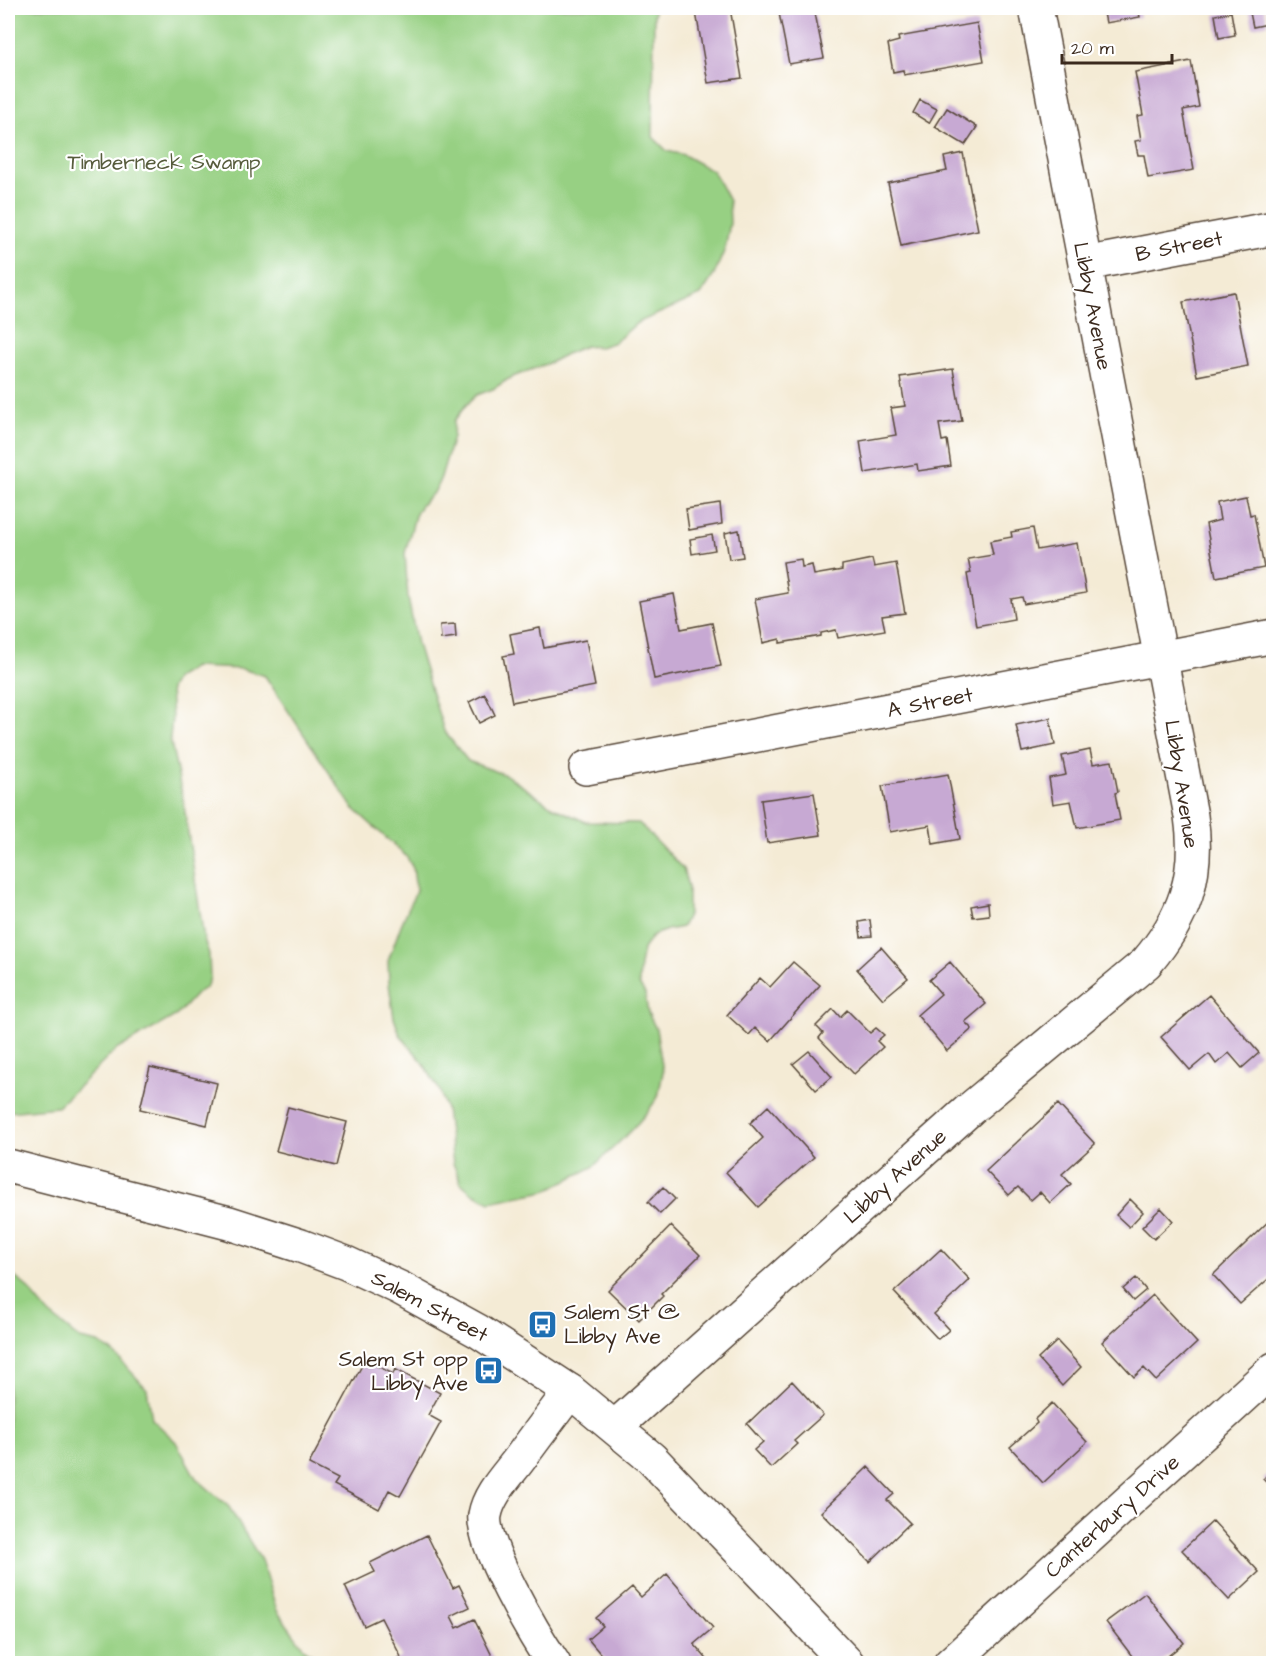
<svg xmlns="http://www.w3.org/2000/svg" width="1281" height="1671" viewBox="0 0 1281 1671" font-family="'Architects Daughter',sans-serif">
<rect width="100%" height="100%" fill="#fff"/>
<filter id="ink" filterUnits="userSpaceOnUse"><feTurbulence type="fractalNoise" baseFrequency=".0167" numOctaves="2"/><feDisplacementMap in="SourceGraphic" scale="12" xChannelSelector="R" yChannelSelector="G"/><feConvolveMatrix kernelMatrix="1 2 1 2 8 2 1 2 1" color-interpolation-filters="sRGB"/></filter>
<filter id="wash" filterUnits="userSpaceOnUse"><feTurbulence type="fractalNoise" baseFrequency=".008" numOctaves="4" result="noise"/><feDisplacementMap in="SourceGraphic" scale="24" xChannelSelector="R" yChannelSelector="G"/><feGaussianBlur stdDeviation="1.35" result="paint"/><feColorMatrix in="noise" values="0 0 0 0 0 0 0 0 0 0 0 0 0 0 0 0 0 1.4 0 .05"/><feComposite in="paint" operator="in"/></filter>
<g filter="url(#wash)">
<rect width="100%" height="100%" fill="#f4ebd5"/>
<path fill="#97d083" stroke="#697d50" stroke-width="1.5" d="M8 8H654L653 137 667 151 684 155 713 171 729 201 730 223 725 249 714 275 701 295 637 323 615 342 600 347 585 346 568 353 551 362 510 378 493 389 477 395 466 405 454 421 453 437 441 477 435 491 421 505 415 516 405 553 408 598 417 644 430 687 444 731 468 761 506 775 553 807 586 822 639 823 683 869 688 886V915L682 927 667 930 653 935 643 949 640 965 639 984 645 994 648 1013 656 1029 663 1072 658 1097 648 1111 632 1130 593 1167 545 1191 490 1202 471 1192 461 1183 453 1163 446 1110 440 1091 422 1061 400 1035 394 1018 389 984 388 961 401 925 416 891 413 868 406 856 352 807 265 676 242 669 194 667 176 678 170 689 172 718 170 738 183 799 204 939 209 954 210 978 206 987 196 994 177 1015 116 1050 57 1107 8 1112Z
M8 1272 25 1285 49 1314 80 1339 98 1343 112 1351 147 1389 152 1419 176 1442 196 1478 229 1507 261 1560 277 1611 304 1648 324 1663H8Z"/>
<g id="blocks">
<path fill="#c7a9d3" d="M722 8H730L742 78 708 83 696 12Z
M778 8H814L824 58 789 64Z
M1103 8H1138L1140 17 1106 23Z
M1249 8H1264L1268 24 1253 27Z
M1231 12 1235 35 1219 38 1215 15Z
M977 23 984 61 904 75 903 70 893 72 888 44 899 41 898 37Z
M1191 61 1199 107 1183 110 1194 170 1148 178 1144 155H1138L1135 141 1141 140 1137 116 1143 115 1135 72Z
M920 100 937 109 929 123 913 113Z
M947 108 977 127 965 145 935 127Z
M963 153 978 230 901 246 888 183 947 171 944 157Z
M1234 292 1248 366 1197 376 1183 302Z
M953 369 962 421 939 424 942 441 947 440 951 466 918 471 917 464 865 473 860 441 896 435 891 408 905 406 900 377Z
M1246 496 1250 515 1254 514 1264 568 1216 577 1206 524 1220 520 1217 502Z
M720 504 722 524 689 530 686 509Z
M1033 528 1037 550 1077 543 1086 593 1024 604 1022 597 1011 599 1014 619 976 626 967 574 971 573 968 559 993 555 990 541 1012 537 1011 532Z
M739 530 743 557 729 559 725 533Z
M712 535 715 550 692 554 690 539Z
M801 559 802 567 812 565 814 575 842 570V565L872 559 874 567 896 563 905 613 882 616 885 630 838 638 836 630 821 633V636L780 643V639L763 643 755 599 788 593 783 562Z
M674 594 681 629 712 623 721 666 654 679 639 601Z
M455 624 456 637 441 639 440 625Z
M540 628 544 648 586 640 595 686 512 702 503 656 514 654 510 634Z
M485 694 495 715 479 723 469 702Z
M1050 718 1055 745 1022 752 1016 725Z
M1090 750 1093 764 1112 761 1118 792 1115 793 1120 820 1077 828 1071 801 1053 804 1049 778 1066 775 1062 756Z
M948 774 960 839 933 844 930 825 890 832 882 786Z
M814 793 821 835 767 843 761 800Z
M988 903 989 915 973 917 971 906Z
M870 920 872 936 861 937 859 922Z
M881 947 908 978 883 999 857 969Z
M793 962 820 985 770 1041 755 1028 749 1035 727 1015 760 978 770 987Z
M950 962 986 1004 965 1022 972 1029 947 1051 917 1015 941 994 929 980Z
M1209 995 1259 1053 1242 1068 1229 1053 1216 1064 1209 1054 1190 1070 1161 1037Z
M833 1009 840 1017 847 1010 870 1033 876 1028 884 1035 877 1041 883 1047 854 1074 819 1038 823 1033 816 1026Z
M809 1051 832 1077 816 1090 793 1064Z
M150 1067 217 1083 207 1125 140 1109Z
M1058 1104 1095 1144 1062 1174 1071 1184 1050 1203 1040 1192 1031 1200 1018 1187 1009 1195 986 1171Z
M768 1106 814 1157 758 1207 726 1172 763 1138 750 1123Z
M288 1107 347 1122 336 1166 276 1151Z
M663 1187 675 1199 660 1214 648 1202Z
M1130 1199 1143 1212 1129 1227 1116 1215Z
M1161 1208 1173 1221 1154 1239 1142 1227Z
M1274 1216V1274L1240 1304 1213 1275Z
M671 1226 700 1255 661 1294 663 1296 639 1320 608 1290Z
M941 1249 970 1280 934 1314 949 1330 938 1339 894 1292Z
M1136 1278 1146 1290 1133 1301 1123 1289Z
M1153 1295 1197 1343 1156 1381 1144 1368 1134 1377 1102 1342Z
M1057 1341 1081 1367 1062 1386 1038 1359Z
M365 1360 393 1374 395 1369 440 1393 428 1415 441 1422 400 1496 389 1490 379 1509 334 1485 338 1479 309 1464Z
M792 1381 823 1415 794 1441 797 1444 771 1468 754 1450 763 1442 747 1424Z
M1052 1403 1087 1442 1043 1483 1010 1447 1037 1423 1035 1419Z
M868 1467 894 1494 887 1500 910 1523 870 1562 821 1512Z
M1274 1469V1490L1263 1479Z
M1213 1521 1259 1572 1229 1600 1182 1550Z
M427 1535 453 1588 459 1585 470 1607 451 1616 457 1628 474 1619 496 1664H388L401 1657 381 1618 364 1626 345 1586 375 1572 370 1563Z
M667 1574 713 1628 694 1644 711 1664H609L588 1639 603 1626 596 1618 632 1587 641 1597Z
M1145 1593 1184 1643 1158 1664H1138L1106 1622Z"/>
</g>
</g>
<g filter="url(#ink)">
<use href="#blocks" fill-opacity="0" stroke="#574739" stroke-width="1.5"/>
<g fill="none" stroke-linecap="round" stroke-linejoin="round">
<defs>
<path id="minor" d="M1085 264 1274 228
M586 768 1274 636
M615 1427 970 1109 1146 963C1184 919 1200 875 1191 816L1036 8
M554 1664C536 1638 480 1543 485 1515 489 1493 508 1475 521 1457 537 1435 554 1413 570 1391
M950 1664 1274 1369"/>
<path id="secondary" d="M8 1166 229 1223 301 1246 346 1263 400 1288 478 1331 570 1391 651 1458 848 1664"/>
</defs>
<use href="#minor" stroke="#574739" stroke-width="36"/>
<use href="#secondary" stroke="#574739" stroke-width="36"/>
<use href="#minor" stroke="#fff" stroke-width="33"/>
<use href="#secondary" stroke="#fff" stroke-width="33"/>
</g>
</g>
<defs>
<symbol id="bus-square" viewBox="-11 -11 22 22"><rect x="-9" y="-9" width="18" height="18" rx="4" fill="#1f6fb2" stroke="#fff"/><path d="M-5-6H5V4H4V6H2V4H-2V6H-4V4H-5ZM-3.5-4V0h7V-4ZM-3.5 1.2v1.5H-2V1.2ZM2 1.2v1.5H3.5V1.2Z" fill="#fff"/></symbol>
</defs>
<g fill-rule="evenodd">
<use href="#bus-square" x="526" y="1308" width="33" height="33"/>
<use href="#bus-square" x="472" y="1354" width="33" height="33"/>
</g>
<g text-anchor="middle" stroke-width="4.5" stroke-linejoin="round" paint-order="stroke">
<g font-size="21" fill="#575c3c" stroke="#fff">
<text x="164" y="169">Timberneck Swamp</text>
</g>
<g font-size="21" fill="#3b2a1e" stroke="#fff">
<text transform="translate(1179 246) rotate(-11)" y="7">B Street</text>
<text transform="translate(1093 306) rotate(79)" y="7">Libby Avenue</text>
<text transform="translate(930 702) rotate(-11)" y="7">A Street</text>
<text transform="translate(1182 784) rotate(81)" y="7">Libby Avenue</text>
<text transform="translate(895 1176) rotate(-42)" y="7">Libby Avenue</text>
<text transform="translate(430 1306) rotate(28)" y="7">Salem Street</text>
<text transform="translate(1112 1516) rotate(-42)" y="7">Canterbury Drive</text>
</g>
<g font-size="21" fill="#3b2a1e" stroke="#fff" text-anchor="start">
<text x="564" y="1319">Salem St @<tspan x="564" dy="24">Libby Ave</tspan></text>
<text x="468" y="1366" text-anchor="end">Salem St opp<tspan x="468" dy="24">Libby Ave</tspan></text>
</g>
</g>
<rect width="1281" height="1671" fill="none" stroke="#fff" stroke-width="30"/>
<path d="M1062 54v9h110v-9" fill="none" stroke="#3b2a1e" stroke-width="3"/>
<text x="1071" y="54" font-size="18" fill="#3b2a1e" stroke="#ffffff" stroke-width="4.5" paint-order="stroke">20 m</text>
</svg>
